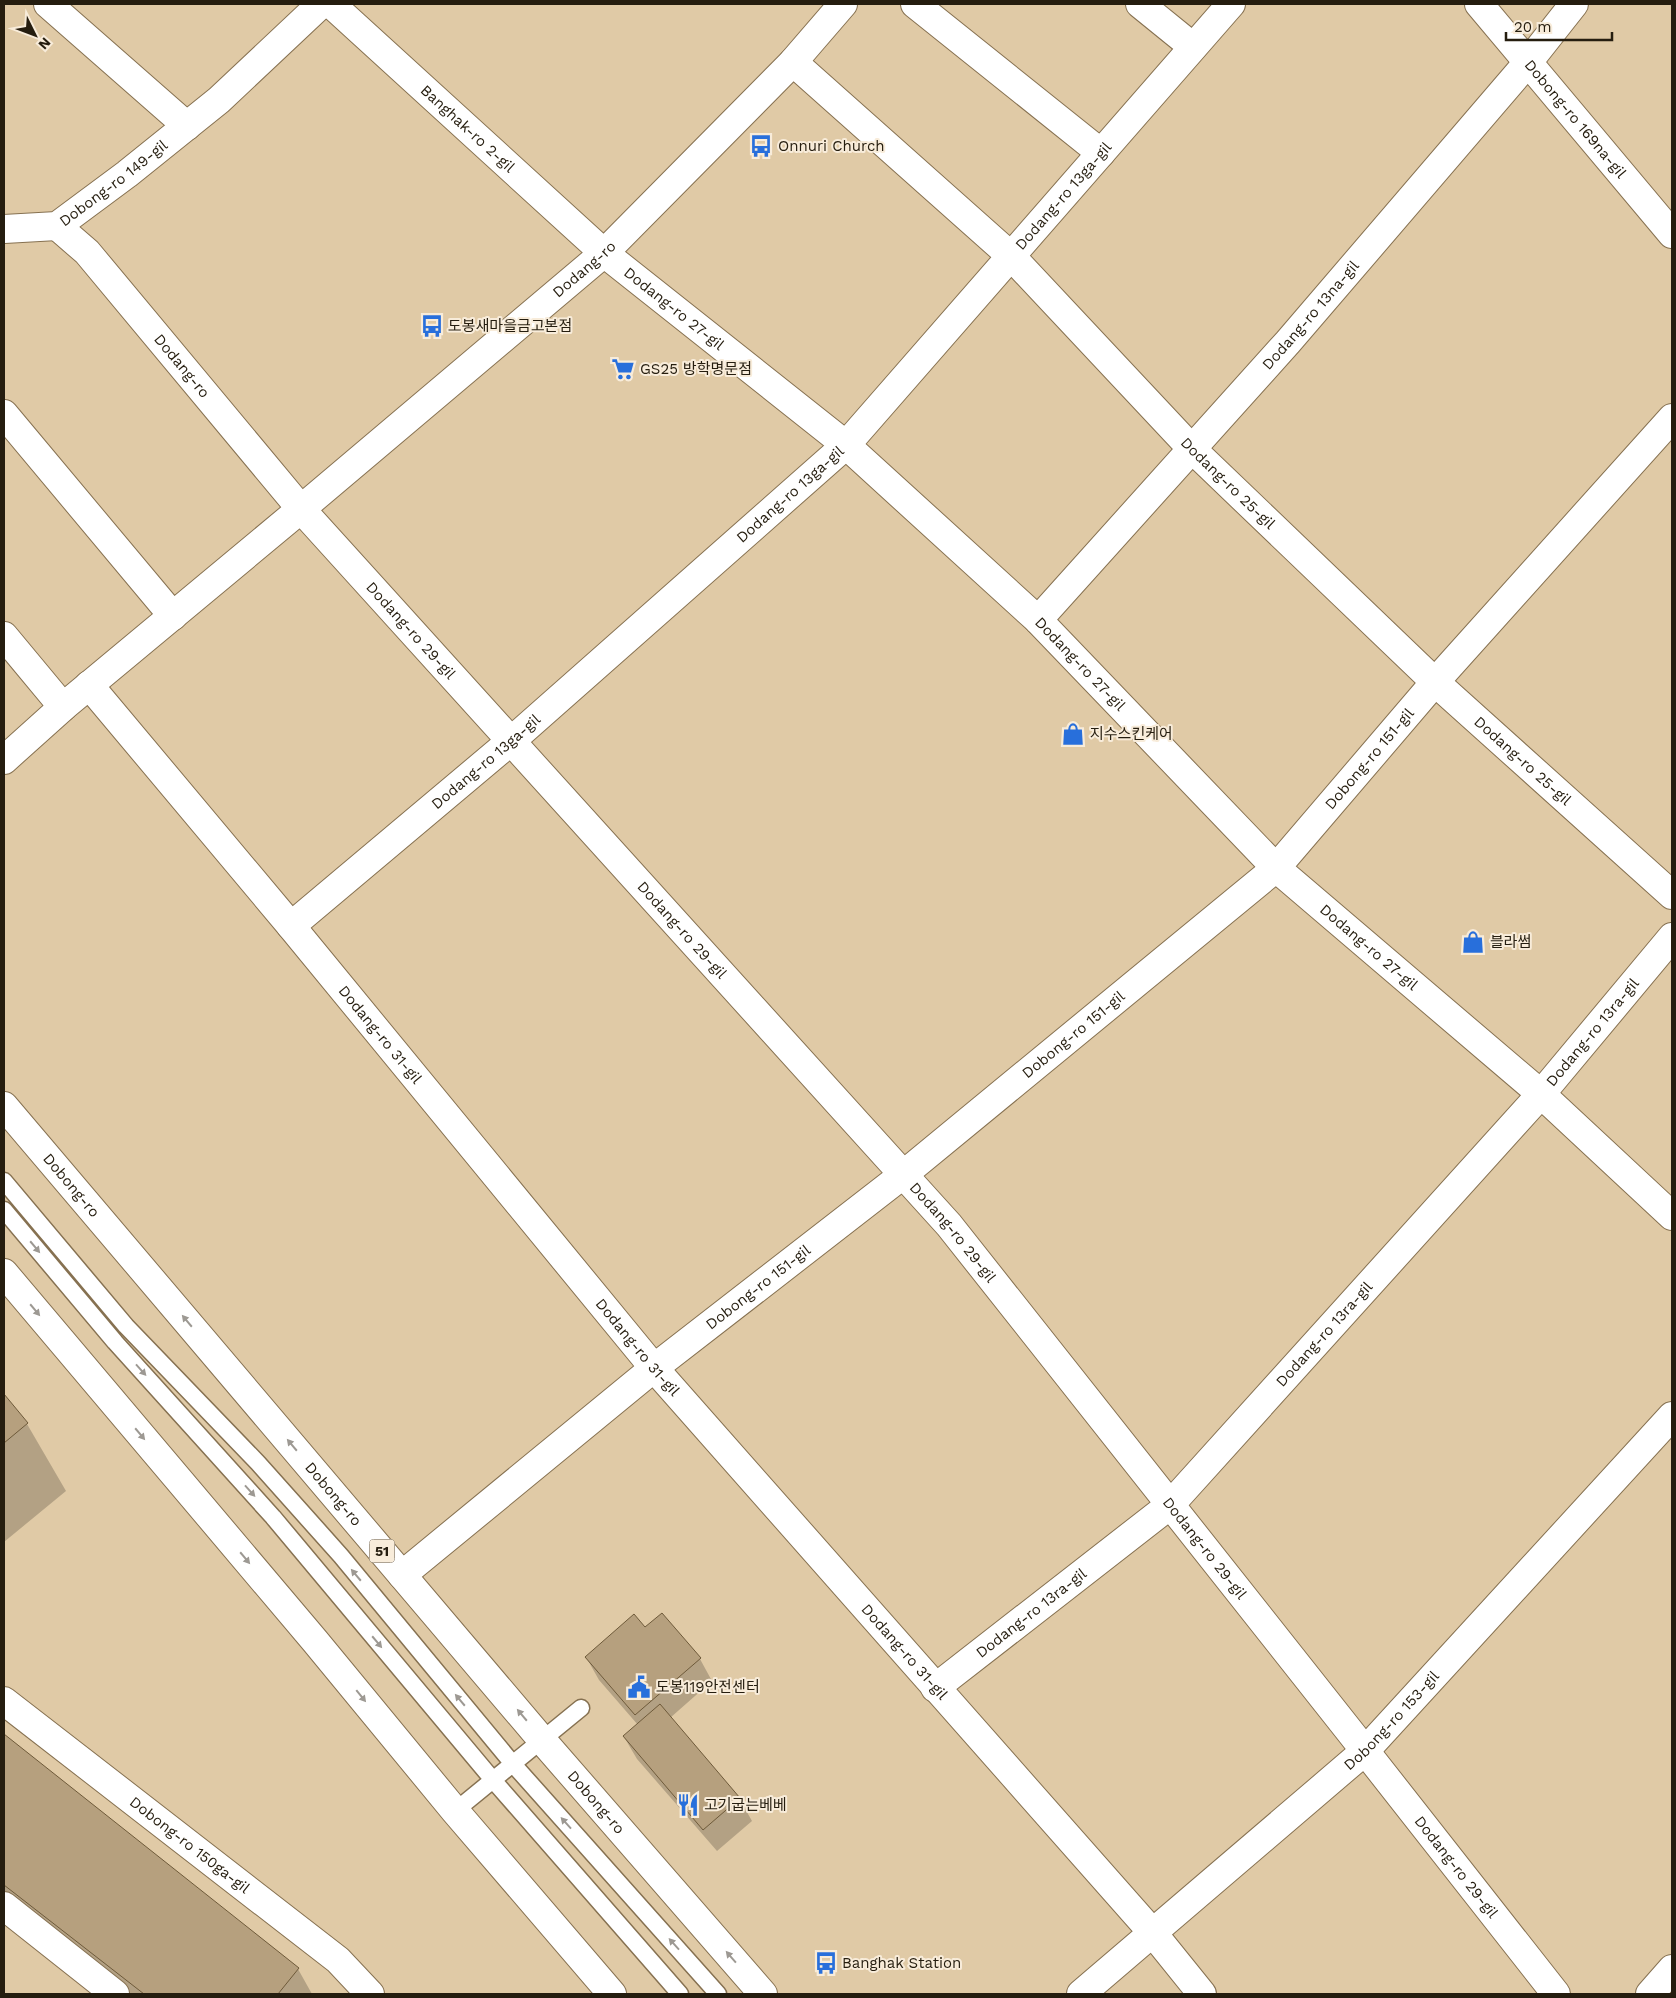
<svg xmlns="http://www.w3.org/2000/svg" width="1676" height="1998" viewBox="0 0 1676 1998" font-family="'Work Sans','Noto Sans KR',sans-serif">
<rect width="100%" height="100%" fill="#e0caa6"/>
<path fill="#0003" d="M4 1396 27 1424 66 1491 4 1542Z
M645 1628 700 1659 712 1681 670 1718 739 1798 752 1821 717 1851 637 1759 624 1737 638 1725 599 1680 586 1657Z
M4 1736 298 1969 312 1994H125L4 1900Z"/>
<path fill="#b6a07e" stroke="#6e5a3a" d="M4 1394 28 1423 4 1443Z
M662 1613 701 1658 635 1715 585 1657 634 1614 645 1627Z
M660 1704 740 1798 703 1830 623 1736Z
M4 1734 299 1968 278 1994H144L4 1885Z"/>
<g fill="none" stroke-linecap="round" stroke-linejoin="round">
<defs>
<path id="lane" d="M4 1181 126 1326 258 1463 341 1556 513 1764 718 1994
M4 1210 115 1342 273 1517 493 1780 680 1994
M455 1811 581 1708"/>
<g id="street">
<path d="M48 4 187 126"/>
<path id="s1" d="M331 4 604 253 846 445 1038 620 1276 868 1541 1094 1672 1216"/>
<path d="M915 4 1101 153"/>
<path d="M1140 4 1193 47"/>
<path id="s2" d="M1479 4 1672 234"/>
<path id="s3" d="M793 62 1011 256 1192 449 1435 682 1672 895"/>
<path id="s4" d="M57 226 87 252 301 509 949 1225 1351 1733 1556 1994"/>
<path id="s5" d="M4 229 57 226 127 174 219 100 321 4"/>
<path d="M4 414 173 616"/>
<path id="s6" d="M1038 620 1288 342 1529 61 1574 4"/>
<path d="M4 636 63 707"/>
<path id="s7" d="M89 685 291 926 654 1368 1152 1932 1202 1994"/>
<path id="s8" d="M291 926 511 741 846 445 1231 4"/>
<path id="s9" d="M402 1575 654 1368 904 1174 1276 868 1435 682 1672 418"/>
<path id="s10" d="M935 1688 1170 1505 1541 1094 1672 937"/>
<path id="s11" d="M4 1701 338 1960 370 1994"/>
<path d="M4 1906 115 1994"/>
<path id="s12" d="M1081 1994 1365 1751 1672 1416"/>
<path d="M1650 1994 1672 1969"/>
</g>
<g id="secondary">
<path id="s13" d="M4 760 63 707 301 509 604 253 793 62 843 4"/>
</g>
<g id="primary">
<path id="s14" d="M4 1106 542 1740 763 1994"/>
<path d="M4 1273 315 1641 455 1811 612 1994"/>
</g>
</defs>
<use href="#lane" stroke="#867151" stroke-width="19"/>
<use href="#street" stroke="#867151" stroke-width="30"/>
<use href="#secondary" stroke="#867151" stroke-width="30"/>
<use href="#primary" stroke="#867151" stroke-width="30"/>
<use href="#lane" stroke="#fff" stroke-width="16"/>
<use href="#street" stroke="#fff" stroke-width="28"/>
<use href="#secondary" stroke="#fff" stroke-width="28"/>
<use href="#primary" stroke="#fff" stroke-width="28"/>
</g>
<defs><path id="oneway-solid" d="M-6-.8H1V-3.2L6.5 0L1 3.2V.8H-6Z" transform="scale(1.25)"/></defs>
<g fill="#9d9993">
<use href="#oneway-solid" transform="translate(35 1247) rotate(50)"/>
<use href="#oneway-solid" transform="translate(35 1310) rotate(50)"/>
<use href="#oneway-solid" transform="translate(187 1321) rotate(-130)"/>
<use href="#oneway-solid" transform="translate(141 1370) rotate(48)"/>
<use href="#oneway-solid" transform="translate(140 1434) rotate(50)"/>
<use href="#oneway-solid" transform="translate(292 1445) rotate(-130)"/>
<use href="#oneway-solid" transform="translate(250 1491) rotate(48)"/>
<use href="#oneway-solid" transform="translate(245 1558) rotate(50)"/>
<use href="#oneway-solid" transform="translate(356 1575) rotate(-130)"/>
<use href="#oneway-solid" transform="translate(377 1642) rotate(50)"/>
<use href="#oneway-solid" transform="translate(361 1696) rotate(51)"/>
<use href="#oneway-solid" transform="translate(460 1700) rotate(-130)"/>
<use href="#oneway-solid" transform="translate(522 1715) rotate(-130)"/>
<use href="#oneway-solid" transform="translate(566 1823) rotate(-132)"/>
<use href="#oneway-solid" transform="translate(674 1944) rotate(-132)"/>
<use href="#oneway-solid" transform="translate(731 1957) rotate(-131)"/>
</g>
<defs>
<symbol id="bus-bare" viewBox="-9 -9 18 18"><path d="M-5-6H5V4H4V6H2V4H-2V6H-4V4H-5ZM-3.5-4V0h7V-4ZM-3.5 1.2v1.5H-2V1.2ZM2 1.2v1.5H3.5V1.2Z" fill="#286fdb" stroke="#f8ecda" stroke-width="2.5" paint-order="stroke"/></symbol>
<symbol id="supermarket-bare" viewBox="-9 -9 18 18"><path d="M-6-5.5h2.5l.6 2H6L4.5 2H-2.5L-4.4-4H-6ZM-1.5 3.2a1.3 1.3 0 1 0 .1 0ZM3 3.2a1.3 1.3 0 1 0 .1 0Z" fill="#286fdb" stroke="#f8ecda" stroke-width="2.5" paint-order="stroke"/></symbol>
<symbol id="shop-bare" viewBox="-9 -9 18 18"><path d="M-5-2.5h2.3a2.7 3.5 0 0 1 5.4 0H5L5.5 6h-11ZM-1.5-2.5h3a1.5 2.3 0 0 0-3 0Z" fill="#286fdb" stroke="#f8ecda" stroke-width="2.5" paint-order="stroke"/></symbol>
<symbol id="civic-bare" viewBox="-9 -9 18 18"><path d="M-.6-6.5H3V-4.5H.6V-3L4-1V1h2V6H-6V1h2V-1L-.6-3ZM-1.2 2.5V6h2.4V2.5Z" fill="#286fdb" stroke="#f8ecda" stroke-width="2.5" paint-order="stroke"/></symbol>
<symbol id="restaurant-bare" viewBox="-9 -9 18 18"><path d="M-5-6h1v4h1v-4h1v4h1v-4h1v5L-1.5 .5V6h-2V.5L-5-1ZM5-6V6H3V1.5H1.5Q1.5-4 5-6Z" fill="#286fdb" stroke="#f8ecda" stroke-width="2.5" paint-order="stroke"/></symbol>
</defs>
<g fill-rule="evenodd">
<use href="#bus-bare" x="745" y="130" width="32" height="32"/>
<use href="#bus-bare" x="416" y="310" width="32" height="32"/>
<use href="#supermarket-bare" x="607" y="353" width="32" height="32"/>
<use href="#shop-bare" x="1057" y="718" width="32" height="32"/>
<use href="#shop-bare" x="1457" y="926" width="32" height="32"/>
<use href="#civic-bare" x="623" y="1671" width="32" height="32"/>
<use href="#restaurant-bare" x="672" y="1789" width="32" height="32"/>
<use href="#bus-bare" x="810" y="1947" width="32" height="32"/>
</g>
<g text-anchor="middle" stroke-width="4" stroke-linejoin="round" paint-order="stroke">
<rect fill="#f8ecda" stroke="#645b4c" stroke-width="1" x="369.5" y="1539.5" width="25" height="23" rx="4"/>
<g font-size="14" font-weight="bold" fill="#251d0f">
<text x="382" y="1556">51</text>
</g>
<g font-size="15" fill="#251d0f" stroke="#f8ecda">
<text dy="5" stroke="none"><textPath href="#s2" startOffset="150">Dobong-ro 169na-gil</textPath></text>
<text dy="5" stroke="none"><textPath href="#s1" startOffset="185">Banghak-ro 2-gil</textPath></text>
<text dy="5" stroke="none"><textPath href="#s5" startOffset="124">Dobong-ro 149-gil</textPath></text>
<text dy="5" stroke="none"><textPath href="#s8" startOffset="1065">Dodang-ro 13ga-gil</textPath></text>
<text dy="5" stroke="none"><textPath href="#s13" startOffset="760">Dodang-ro</textPath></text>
<text dy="5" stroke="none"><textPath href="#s1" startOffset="459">Dodang-ro 27-gil</textPath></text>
<text dy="5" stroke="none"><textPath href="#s6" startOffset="409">Dodang-ro 13na-gil</textPath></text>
<text dy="5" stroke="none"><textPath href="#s4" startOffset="188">Dodang-ro</textPath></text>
<text dy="5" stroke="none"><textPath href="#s3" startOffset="606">Dodang-ro 25-gil</textPath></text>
<text dy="5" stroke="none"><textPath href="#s8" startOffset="660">Dodang-ro 13ga-gil</textPath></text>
<text dy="5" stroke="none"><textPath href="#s4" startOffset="538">Dodang-ro 29-gil</textPath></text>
<text dy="5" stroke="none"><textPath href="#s1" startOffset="999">Dodang-ro 27-gil</textPath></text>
<text dy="5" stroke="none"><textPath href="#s9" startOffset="1268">Dobong-ro 151-gil</textPath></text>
<text dy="5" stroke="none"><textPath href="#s3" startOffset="1011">Dodang-ro 25-gil</textPath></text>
<text dy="5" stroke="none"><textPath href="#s8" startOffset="255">Dodang-ro 13ga-gil</textPath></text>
<text dy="5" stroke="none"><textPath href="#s4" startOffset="942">Dodang-ro 29-gil</textPath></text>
<text dy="5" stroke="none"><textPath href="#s1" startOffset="1404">Dodang-ro 27-gil</textPath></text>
<text dy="5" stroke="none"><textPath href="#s10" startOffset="932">Dodang-ro 13ra-gil</textPath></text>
<text dy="5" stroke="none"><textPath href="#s7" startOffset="455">Dodang-ro 31-gil</textPath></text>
<text dy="5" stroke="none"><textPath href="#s9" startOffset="862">Dobong-ro 151-gil</textPath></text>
<text dy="5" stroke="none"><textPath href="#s14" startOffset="104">Dobong-ro</textPath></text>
<text dy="5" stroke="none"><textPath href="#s4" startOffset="1348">Dodang-ro 29-gil</textPath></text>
<text dy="5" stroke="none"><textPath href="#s9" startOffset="458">Dobong-ro 151-gil</textPath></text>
<text dy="5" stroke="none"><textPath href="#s10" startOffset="528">Dodang-ro 13ra-gil</textPath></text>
<text dy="5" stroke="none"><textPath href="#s7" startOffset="860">Dodang-ro 31-gil</textPath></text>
<text dy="5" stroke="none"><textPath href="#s14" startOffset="509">Dobong-ro</textPath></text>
<text dy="5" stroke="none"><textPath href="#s4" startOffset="1752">Dodang-ro 29-gil</textPath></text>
<text dy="5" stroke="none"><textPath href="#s10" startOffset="122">Dodang-ro 13ra-gil</textPath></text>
<text dy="5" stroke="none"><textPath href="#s7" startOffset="1265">Dodang-ro 31-gil</textPath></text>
<text dy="5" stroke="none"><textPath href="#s12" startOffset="414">Dobong-ro 153-gil</textPath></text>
<text dy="5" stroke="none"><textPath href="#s14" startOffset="914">Dobong-ro</textPath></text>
<text dy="5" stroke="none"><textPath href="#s11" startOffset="235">Dobong-ro 150ga-gil</textPath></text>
<text dy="5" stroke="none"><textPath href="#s4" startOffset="2158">Dodang-ro 29-gil</textPath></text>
</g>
<g font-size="15" fill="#251d0f" stroke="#f8ecda" text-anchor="start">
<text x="778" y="151">Onnuri Church</text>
<text x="448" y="331">도봉새마을금고본점</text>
<text x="640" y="374">GS25 방학명문점</text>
<text x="1090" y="739">지수스킨케어</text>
<text x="1490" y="947">블라썸</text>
<text x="656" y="1692">도봉119안전센터</text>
<text x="704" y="1810">고기굽는베베</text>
<text x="842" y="1968">Banghak Station</text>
</g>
</g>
<rect width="1676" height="1998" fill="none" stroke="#251d0f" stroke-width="10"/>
<g transform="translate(35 35) rotate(132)" stroke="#f8ecda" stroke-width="4" paint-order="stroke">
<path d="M0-4L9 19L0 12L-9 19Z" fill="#251d0f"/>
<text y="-8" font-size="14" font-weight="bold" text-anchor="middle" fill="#251d0f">N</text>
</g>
<path d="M1506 32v8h106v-8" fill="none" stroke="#251d0f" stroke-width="2.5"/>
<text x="1514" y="32" font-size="15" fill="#251d0f" stroke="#f8ecda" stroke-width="4" paint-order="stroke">20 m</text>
</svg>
